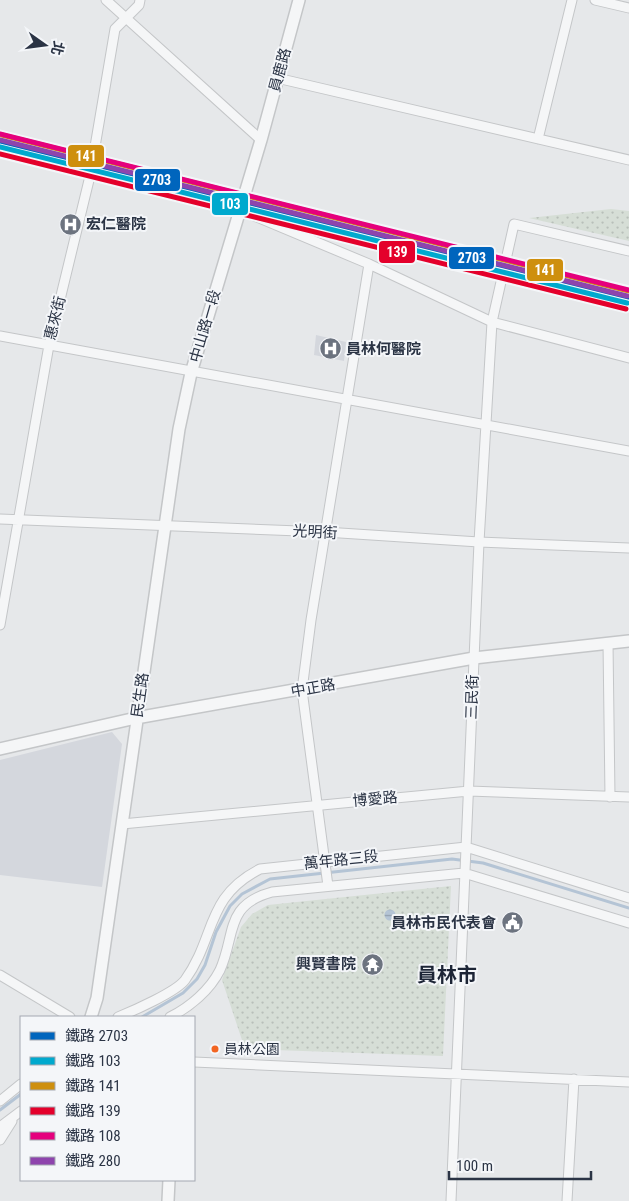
<svg xmlns="http://www.w3.org/2000/svg" width="629" height="1201" viewBox="0 0 629 1201" font-family="'Roboto Condensed','Noto Sans TC',sans-serif">
<defs>
<pattern id="grass-dots" width="8" height="8" patternUnits="userSpaceOnUse" patternTransform="scale(1.25)"><rect width="8" height="8" fill="#d6ded6"/><path d="M2 2h.1M6 6h.1" fill="none" stroke="#b8bfb9" stroke-width="1.8" stroke-linecap="round"/></pattern>
<pattern id="water-rules" width="6" height="5" patternUnits="userSpaceOnUse" patternTransform="scale(1.25)"><rect width="6" height="5" fill="#b4c4d5"/><path d="M0 2.5h6" fill="none" stroke="#93a0af"/></pattern>
</defs>
<rect width="100%" height="100%" fill="#e6e8ea"/>
<path fill="#d4d7dd" d="M316 335 346 342 344 361 314 355Z
M112 732 122 744 102 887 0 875V760Z"/>
<path fill="url(#grass-dots)" d="M611 209 629 211V241L529 218Z
M451 886 443 1056 245 1049 222 980 241 927 252 914 268 905Z"/>
<path fill="url(#water-rules)" d="M384.5 915a5.5 5.5 0 1 1 11 0a5.5 5.5 0 1 1-11 0Z"/>
<g fill="none" stroke-linecap="round" stroke-linejoin="round">
<path stroke="#b4c4d5" stroke-width="3" d="M142 1017 183 993 197 979 205 965 216 932 230 906 242 894 270 879 452 859 483 863 629 908
M0 1110 21 1094"/>
<defs>
<path id="minor" d="M106 0 261 140
M595 0 629 8
M277 78 629 160
M538 139 572 0
M240 210 369 264 492 322 629 358
M0 336 629 451
M0 519 325 532 479 542 629 548
M0 625 49 345 90 176 115 29 139 5 140 0
M608 643 610 797
M122 824 469 791 629 797
M328 886 302 690 311 620 369 264
M0 975 70 1017
M118 1017C133 1011 176 992 185 980 216 937 205 897 260 869L466 847 629 898
M170 1017C190 1007 210 990 220 970 236 935 224 905 272 892L464 873 629 923
M194 1062 629 1082
M0 1101 21 1084
M0 1127 21 1111
M0 1140 12 1121
M451 1201 479 542 492 322 514 224 629 251
M567 1201 574 1079"/>
<path id="tertiary" d="M0 749 136 718 474 658 629 641
M91 1017 97 998 179 429 191 373 261 140 299 0
M168 1201 169 1180"/>
</defs>
<use href="#minor" stroke="#c4c6c8" stroke-width="11"/>
<use href="#tertiary" stroke="#c4c6c8" stroke-width="14"/>
<use href="#minor" stroke="#f5f6f7" stroke-width="9"/>
<use href="#tertiary" stroke="#f5f6f7" stroke-width="11"/>
<defs>
<path id="rail-1" d="M0 141 629 297"/>
<path id="rail-2" d="M0 147 627 303"/>
<path id="rail-3" d="M2 135 629 291"/>
<path id="rail-4" d="M0 154 626 309"/>
<path id="rail-5" d="M0 134 629 290"/>
<path id="rail-6" d="M0 140 627 296"/>
</defs>
<use href="#rail-1" stroke="#f4f6f9" stroke-width="9"/>
<use href="#rail-2" stroke="#f4f6f9" stroke-width="9"/>
<use href="#rail-3" stroke="#f4f6f9" stroke-width="9"/>
<use href="#rail-4" stroke="#f4f6f9" stroke-width="9"/>
<use href="#rail-5" stroke="#f4f6f9" stroke-width="9"/>
<use href="#rail-6" stroke="#f4f6f9" stroke-width="9"/>
<use href="#rail-1" stroke="#0065bd" stroke-width="5"/>
<use href="#rail-2" stroke="#00a9ce" stroke-width="5"/>
<use href="#rail-3" stroke="#ce8f0e" stroke-width="5"/>
<use href="#rail-4" stroke="#e4002b" stroke-width="5"/>
<use href="#rail-5" stroke="#e5007d" stroke-width="5"/>
<use href="#rail-6" stroke="#8e44ad" stroke-width="5"/>
</g>
<defs>
<symbol id="hospital-disc" viewBox="-11 -11 22 22"><circle r="9.5" fill="#6c737f" stroke="#f4f6f9"/><path d="M-5-5h3v3.5h4V-5h3V5h-3V1.5h-4V5h-3Z" fill="#fff"/></symbol>
<symbol id="civic-disc" viewBox="-11 -11 22 22"><circle r="9.5" fill="#6c737f" stroke="#f4f6f9"/><path d="M-.6-6.5H3V-4.5H.6V-3L4-1V1h2V6H-6V1h2V-1L-.6-3ZM-1.2 2.5V6h2.4V2.5Z" fill="#fff"/></symbol>
<symbol id="temple-disc" viewBox="-11 -11 22 22"><circle r="9.5" fill="#6c737f" stroke="#f4f6f9"/><path d="M0-6L5-2H3V0L6.5 2.5H4V6H1.5V3h-3V6H-4V2.5H-6.5L-3 0V-2H-5Z" fill="#fff"/></symbol>
</defs>
<g fill-rule="evenodd">
<use href="#hospital-disc" x="58" y="212" width="25" height="25"/>
<use href="#hospital-disc" x="318" y="336" width="25" height="25"/>
<use href="#civic-disc" x="500" y="910" width="25" height="25"/>
<use href="#temple-disc" x="360" y="952" width="25" height="25"/>
</g>
<circle fill="#f26522" stroke="#f4f6f9" stroke-width="2" cx="215" cy="1049" r="4.5"/>
<g text-anchor="middle" stroke-width="4" stroke-linejoin="round" paint-order="stroke">
<g font-size="14" fill="#2b3445" stroke="#f4f6f9" text-anchor="start">
<text x="224" y="1054">員林公園</text>
</g>
<g font-size="15" fill="#2b3445" stroke="#f4f6f9">
<text transform="translate(280 70) rotate(-75)" y="5">員鹿路</text>
<text transform="translate(55 318) rotate(-76)" y="5">惠來街</text>
<text transform="translate(205 326) rotate(-74)" y="5">中山路一段</text>
<text transform="translate(315 532) rotate(3)" y="5">光明街</text>
<text transform="translate(313 688) rotate(-10)" y="5">中正路</text>
<text transform="translate(140 695) rotate(-82)" y="5">民生路</text>
<text transform="translate(472 697) rotate(-88)" y="5">三民街</text>
<text transform="translate(375 799) rotate(-5)" y="5">博愛路</text>
<text transform="translate(341 860) rotate(-6)" y="5">萬年路三段</text>
</g>
<g font-size="15" font-weight="bold" fill="#2b3445" stroke="#f4f6f9" text-anchor="start">
<text x="86" y="229">宏仁醫院</text>
<text x="346" y="354">員林何醫院</text>
<text x="496" y="928" text-anchor="end">員林市民代表會</text>
<text x="356" y="969" text-anchor="end">興賢書院</text>
</g>
<g font-size="20" font-weight="bold" fill="#1d2536" stroke="#f4f6f9">
<text x="447" y="982">員林市</text>
</g>
</g>
<g stroke="#f4f6f9" stroke-width="2">
<rect x="67" y="144" width="38" height="24" rx="5" fill="#ce8f0e"/>
<rect x="134" y="168" width="47" height="24" rx="5" fill="#0065bd"/>
<rect x="211" y="192" width="38" height="24" rx="5" fill="#00a9ce"/>
<rect x="378" y="240" width="38" height="24" rx="5" fill="#e4002b"/>
<rect x="448" y="246" width="47" height="24" rx="5" fill="#0065bd"/>
<rect x="526" y="258" width="38" height="24" rx="5" fill="#ce8f0e"/>
</g>
<g font-size="14" text-anchor="middle" font-weight="bold" fill="#fff">
<text x="86" y="161">141</text>
<text x="157" y="185">2703</text>
<text x="230" y="209">103</text>
<text x="397" y="257">139</text>
<text x="472" y="263">2703</text>
<text x="545" y="275">141</text>
</g>
<rect x="20" y="1016" width="175" height="165" fill="#f4f6f9" stroke="#a4a8b1"/>
<rect x="30" y="1032" width="25" height="8" fill="#0065bd" stroke="#a4a8b1"/>
<text x="65" y="1041" font-size="15" fill="#2b3445">鐵路 2703</text>
<rect x="30" y="1057" width="25" height="8" fill="#00a9ce" stroke="#a4a8b1"/>
<text x="65" y="1066" font-size="15" fill="#2b3445">鐵路 103</text>
<rect x="30" y="1082" width="25" height="8" fill="#ce8f0e" stroke="#a4a8b1"/>
<text x="65" y="1091" font-size="15" fill="#2b3445">鐵路 141</text>
<rect x="30" y="1107" width="25" height="8" fill="#e4002b" stroke="#a4a8b1"/>
<text x="65" y="1116" font-size="15" fill="#2b3445">鐵路 139</text>
<rect x="30" y="1132" width="25" height="8" fill="#e5007d" stroke="#a4a8b1"/>
<text x="65" y="1141" font-size="15" fill="#2b3445">鐵路 108</text>
<rect x="30" y="1157" width="25" height="8" fill="#8e44ad" stroke="#a4a8b1"/>
<text x="65" y="1166" font-size="15" fill="#2b3445">鐵路 280</text>
<g transform="translate(45 45) rotate(104)" stroke="#f4f6f9" stroke-width="4" paint-order="stroke">
<path d="M0-4L9 19L0 12L-9 19Z" fill="#2b3445"/>
<text y="-8" font-size="14" font-weight="bold" text-anchor="middle" fill="#2b3445">北</text>
</g>
<path d="M449 1171v8h142v-8" fill="none" stroke="#2b3445" stroke-width="2.5"/>
<text x="456" y="1171" font-size="15" fill="#2b3445" stroke="#f4f6f9" stroke-width="4" paint-order="stroke">100 m</text>
</svg>
